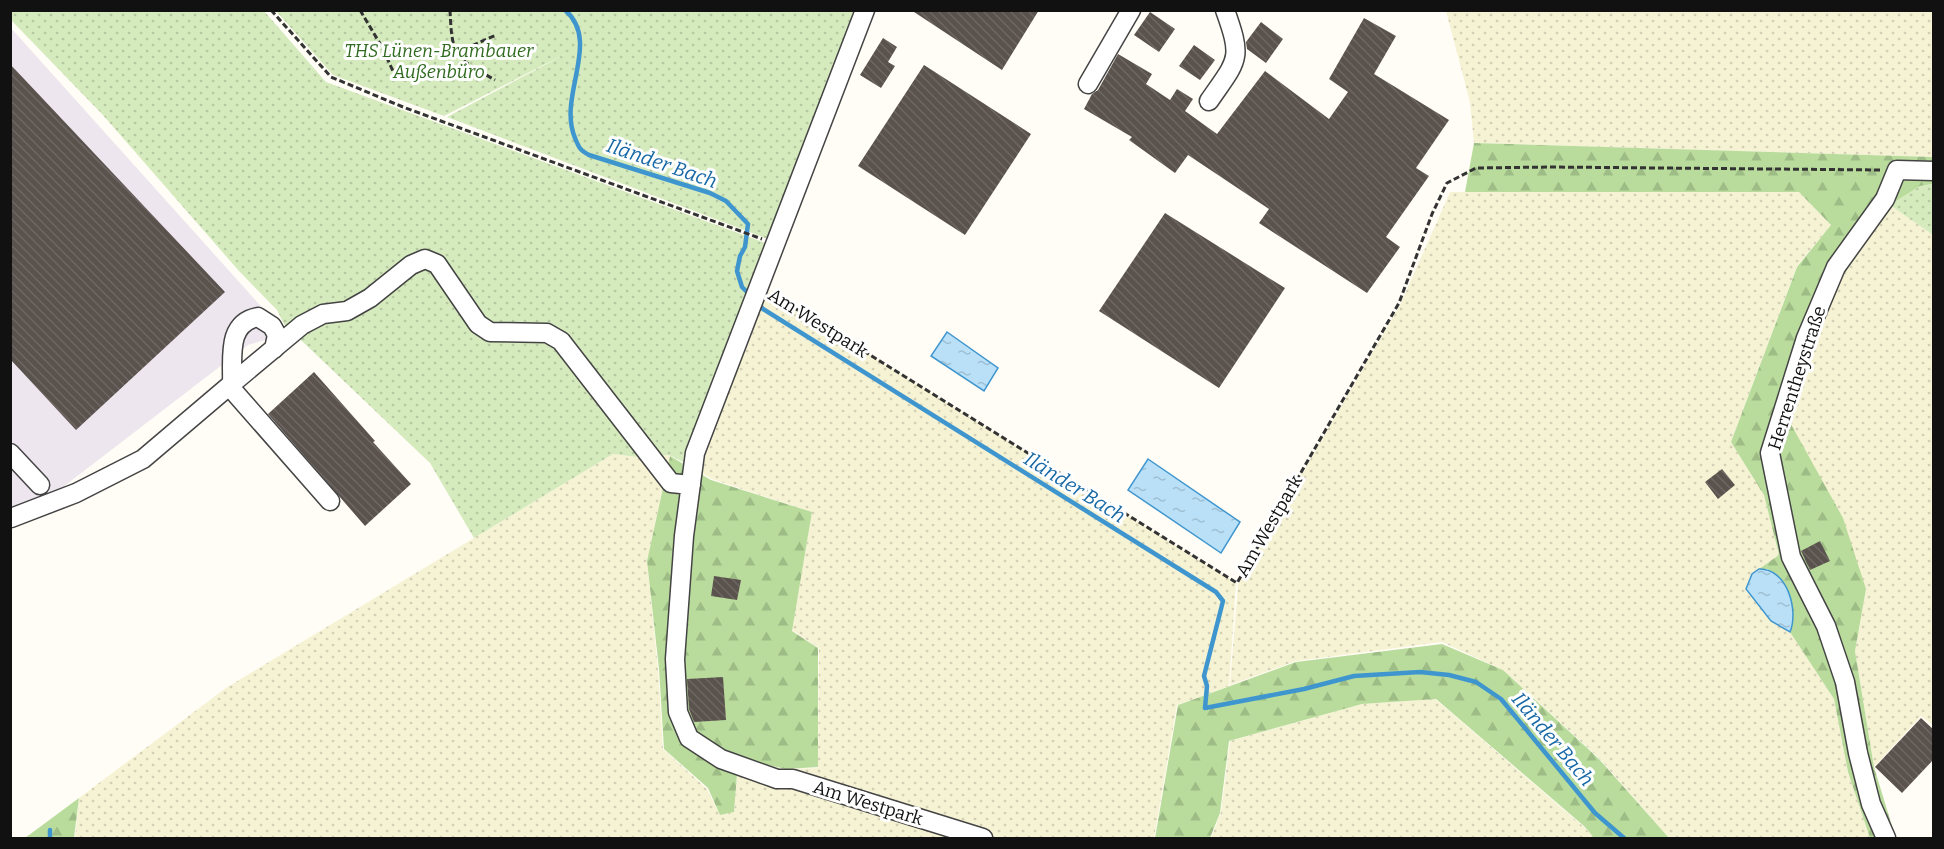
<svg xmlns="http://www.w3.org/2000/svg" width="1944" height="849" viewBox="0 0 1944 849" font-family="Bitter,serif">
<defs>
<pattern id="farmland-dots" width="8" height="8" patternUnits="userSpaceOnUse" patternTransform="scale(1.5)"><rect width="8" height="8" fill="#f6f3d4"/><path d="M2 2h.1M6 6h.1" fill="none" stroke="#d2cfb5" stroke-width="1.8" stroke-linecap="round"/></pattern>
<pattern id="grass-dots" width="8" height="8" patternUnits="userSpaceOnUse" patternTransform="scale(1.5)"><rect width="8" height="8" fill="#d5ebbd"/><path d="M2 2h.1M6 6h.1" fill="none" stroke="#b6c8a1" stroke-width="1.8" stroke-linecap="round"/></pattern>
<pattern id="forest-firs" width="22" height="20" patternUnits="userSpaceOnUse" patternTransform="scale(1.5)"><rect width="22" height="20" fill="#b9dc9c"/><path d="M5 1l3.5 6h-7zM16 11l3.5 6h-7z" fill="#9ebc85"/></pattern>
<pattern id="water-ripples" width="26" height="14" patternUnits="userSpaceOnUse" patternTransform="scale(1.5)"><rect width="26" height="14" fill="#b9e0f7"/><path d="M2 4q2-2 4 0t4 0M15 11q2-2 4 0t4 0" fill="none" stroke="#9ebfd3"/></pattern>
<pattern id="building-back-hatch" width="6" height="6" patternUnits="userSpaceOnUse" patternTransform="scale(1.5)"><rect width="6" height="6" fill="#5a524d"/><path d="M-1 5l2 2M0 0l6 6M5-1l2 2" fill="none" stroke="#6d6662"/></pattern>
</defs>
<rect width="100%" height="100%" fill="#fffdf5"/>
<path fill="#eee6ef" d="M10 27 286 334 248 345 11 527Z"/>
<path fill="url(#farmland-dots)" d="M1446 11H1933V157L1474 143 1470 102Z
M1450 192H1799L1831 225 1797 266 1731 442 1764 494 1779 556 1752 574 1746 589 1771 621 1790 632 1834 699 1848 772 1870 838H1669L1599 758 1503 670 1442 642 1296 661 1230 685 1238 584 1400 305Z
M1890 205 1933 235 1934 726 1921 716 1874 767 1855 651 1866 589 1787 417 1836 278Z
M759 286 1236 583 1229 686 1177 705 1154 838H75L79 798 226 688 613 454 636 457 670 455 647 561 658 669 663 749 707 789 720 815 734 812 738 763 753 762 786 769 818 768 819 648 792 630 812 512 712 479 694 469Z
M1435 699 1584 827 1594 838H1211L1221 812 1230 741 1362 704Z"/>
<path fill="url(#grass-dots)" d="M11 10 264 11 326 82 771 245 693 467 669 455 637 457 613 454 474 538 430 463 284 324 277 310 239 271 102 114 11 20Z
M276 11H862L773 241 447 117 571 51 444 116 333 75Z
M1933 184V235L1890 205 1920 186Z"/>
<path fill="url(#forest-firs)" d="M1474 143 1933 157V184L1920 186 1890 205 1836 278 1787 417 1843 518 1866 589 1855 651 1874 767 1892 826 1884 829 1880 838H1870L1848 772 1834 699 1790 632 1792 627 1768 569H1759L1779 555 1764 495 1731 442 1797 267 1831 225 1799 192H1465Z
M670 456 711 480 812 512 792 631 818 648V767L786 769 754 762H738L734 812 720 815 708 788 664 749 659 669 647 561Z
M1442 644 1503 670 1599 759 1669 838H1594L1584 826 1436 699 1362 704 1229 741 1220 813 1210 838H1155L1178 705 1296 662Z
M79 798 74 838H25Z"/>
<path fill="url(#water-ripples)" stroke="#3f96cf" stroke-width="1.5" d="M947 332 998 368 984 391 931 356Z
M1148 459 1240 522 1221 553 1128 490Z
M1759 569C1787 568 1799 610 1790 632L1771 621 1746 589 1752 574Z"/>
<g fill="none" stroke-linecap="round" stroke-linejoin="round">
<path stroke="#3f96cf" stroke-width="4.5" d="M565 10C602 42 557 96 575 138 579 148 580 150 589 155L710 193 726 201 748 224 745 247 740 256 737 271 742 287 750 295
M758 303 763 309 1216 592 1223 601 1204 676 1207 686 1205 708 1304 689 1354 676 1420 672 1449 675 1476 682 1501 699 1595 813 1624 838
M50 838V830"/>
</g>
<path fill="url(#building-back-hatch)" d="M911 10H1039L1002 70Z
M1150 12 1175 29 1159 52 1134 35Z
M1364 18 1396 36 1374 74 1449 120 1416 168 1429 176 1386 237 1400 247 1367 293 1259 223 1269 209 1188 155 1175 173 1129 140 1132 137 1084 109 1092 94 1098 90 1118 54 1152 74 1146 84 1170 100 1177 89 1193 99 1185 111 1217 134 1265 71 1329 119 1348 92 1329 79Z
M1261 22 1283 39 1266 63 1247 49 1246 42Z
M883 38 897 47 888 62 895 66 881 88 860 75Z
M1194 45 1215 60 1200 80 1179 66Z
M10 64 225 292 76 430 10 359Z
M924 65 1031 134 965 235 858 166Z
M1165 213 1285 288 1219 388 1099 311Z
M314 372 375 441 373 442 411 484 365 526 268 414Z
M1722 469 1735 485 1718 499 1705 482Z
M1820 541 1830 561 1810 570 1801 551Z
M714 576 741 580 737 600 711 596Z
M723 677 726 720 694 722 689 709 687 679Z
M1921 718 1934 730V759L1902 793 1875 767Z"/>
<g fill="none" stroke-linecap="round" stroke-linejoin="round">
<defs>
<path id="minor" d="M865 10 695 453 684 536 675 659 678 712 689 738 721 759 777 779H793L983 838
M1088 84 1131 10
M1209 101C1238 59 1243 60 1225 10
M232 384C233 358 226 323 258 317L272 326 277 335 274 349
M229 386 302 325 323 314 347 311 370 298 411 265 425 259 437 264 478 324 490 332 547 333 561 341 671 483 691 485
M10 453 40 485
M11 518 76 493 143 459 229 386 330 501
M1886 838 1871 804 1858 753 1845 682 1826 626 1791 557 1770 453 1806 338 1836 267 1885 199 1897 170 1934 171"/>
</defs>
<use href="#minor" stroke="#444" stroke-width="21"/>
<path stroke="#333" stroke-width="3" stroke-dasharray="6 3" stroke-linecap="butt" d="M271 10 331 77 403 107 762 239
M360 10 382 47 397 80
M450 10C452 58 455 57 495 80
M456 53 496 35
M772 294 1237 583 1399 303 1432 214 1447 183 1476 168 1551 167 1880 170"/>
<use href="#minor" stroke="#fff" stroke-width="18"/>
</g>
<g text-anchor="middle" stroke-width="6" stroke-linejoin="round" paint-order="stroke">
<g font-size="18" font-style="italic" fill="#2f6b1f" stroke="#fff">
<text x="439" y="57">THS Lünen-Brambauer<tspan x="439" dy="21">Außenbüro</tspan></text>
</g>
<g font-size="18" fill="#111" stroke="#fff">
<text transform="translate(818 323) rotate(32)" y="6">Am Westpark</text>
<text transform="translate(1797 378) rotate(-72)" y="6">Herrentheystraße</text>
<text transform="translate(1269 526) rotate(-60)" y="6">Am Westpark</text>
<text transform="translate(868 803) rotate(17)" y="6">Am Westpark</text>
</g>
<g font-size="20" font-style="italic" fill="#1768a6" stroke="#fff">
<text transform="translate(662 163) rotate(19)" y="7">Iländer Bach</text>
<text transform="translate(1075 487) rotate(32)" y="7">Iländer Bach</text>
<text transform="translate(1553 739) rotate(50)" y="7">Iländer Bach</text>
</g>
</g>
<rect width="1944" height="849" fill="none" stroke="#111111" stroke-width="24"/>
</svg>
